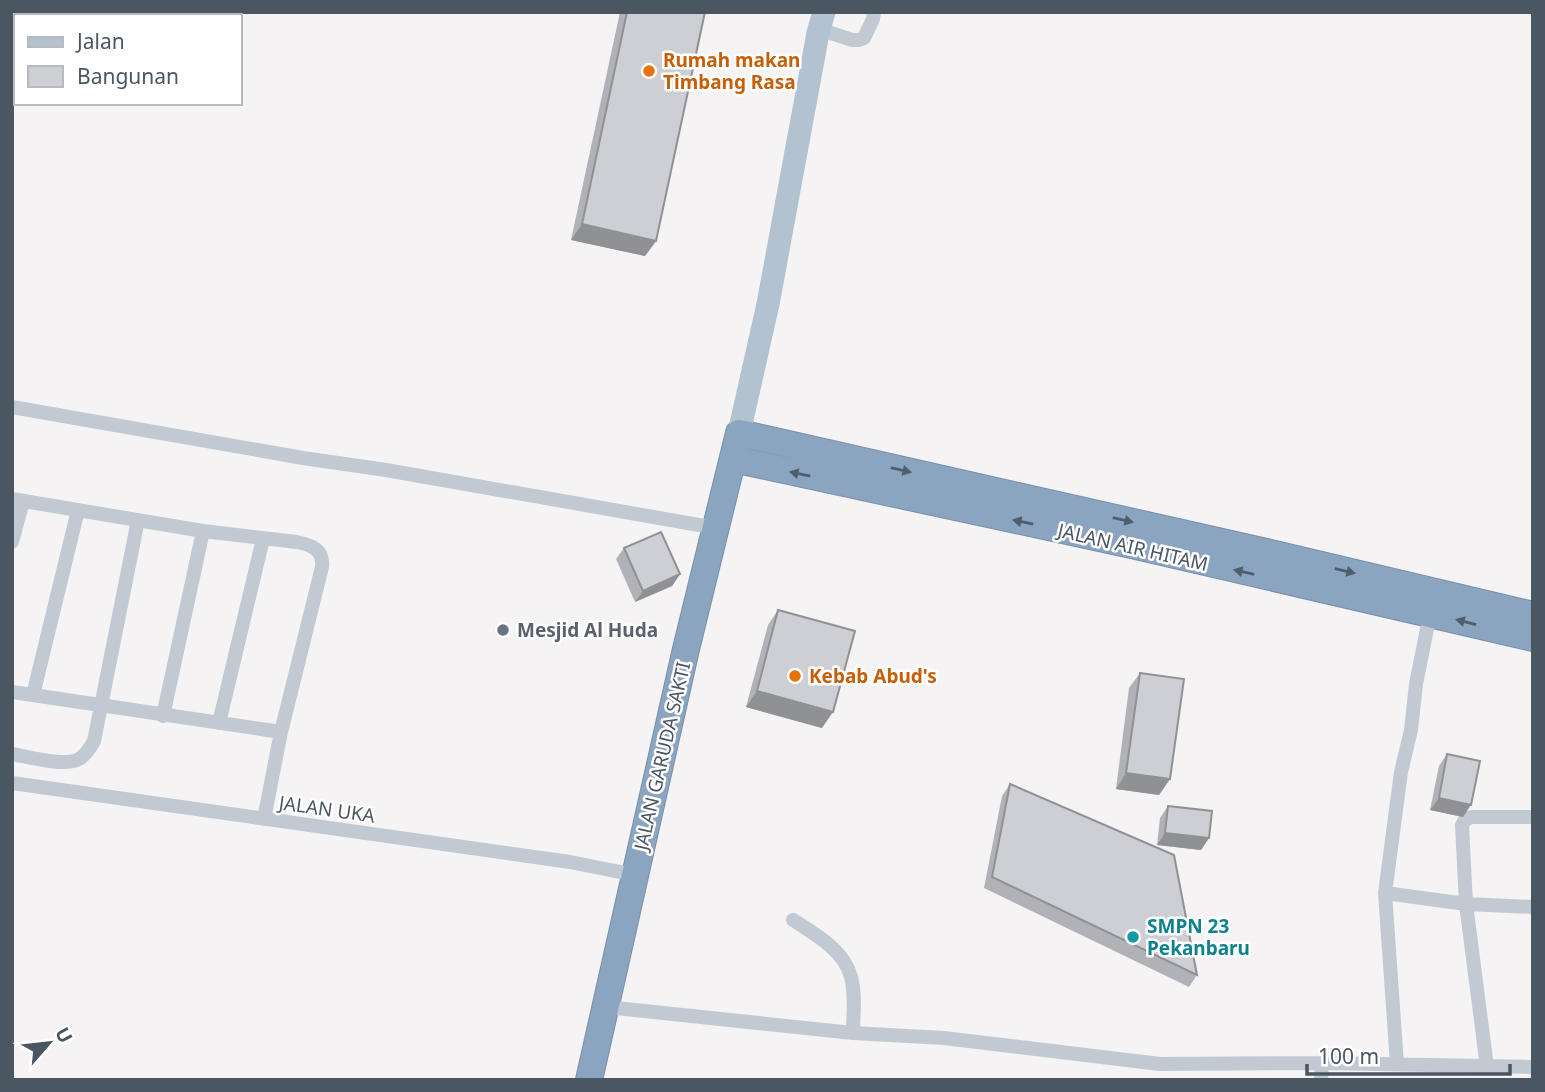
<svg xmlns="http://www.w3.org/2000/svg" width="1545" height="1092" viewBox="0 0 1545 1092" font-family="'Noto Sans',sans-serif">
<rect width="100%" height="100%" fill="#f5f3f3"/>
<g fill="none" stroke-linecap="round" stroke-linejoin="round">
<defs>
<path id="highway" d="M733 459 1132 545 1533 638
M589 1080 686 649 739 433 1266 552 1533 615"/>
</defs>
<use href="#highway" stroke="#7690ad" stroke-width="28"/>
<path stroke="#c1cad2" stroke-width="14" d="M32 12 89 15V12
M819 29 852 40H859L864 38 873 19 874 12
M12 70 16 71
M12 407 303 458 386 470 716 528
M12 499 203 531 297 542C312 545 324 550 322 567L281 732 264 819
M12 542 23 501
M1430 614 1416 684 1411 730 1401 772 1385 893 1466 904 1487 1067
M12 692 33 695 78 510
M33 695 281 732
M163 716 203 531
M219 723 263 539
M12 754C29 757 65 767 79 759 86 755 90 748 94 741L138 520
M12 783 570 862 635 875
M1533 817H1471L1465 820 1462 825 1466 904 1533 907
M1385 893 1397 1064
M793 920C815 934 844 950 851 977 856 995 853 1015 853 1033
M606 1007 853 1033 944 1038 1160 1064 1322 1063 1533 1067
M1321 1080 1322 1063"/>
<path stroke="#b3c2d1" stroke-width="23" d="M739 433 768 304 818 33 824 12"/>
<use href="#highway" stroke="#8ba5c1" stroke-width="26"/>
</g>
<path fill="#b0b2b7" d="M620 12H705L656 241 645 256 571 240Z
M624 548 680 574 672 586 635 602 616 559Z
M778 610 822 728 746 707 768 625Z
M1140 673 1170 779 1159 795 1116 789 1129 688Z
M1447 754 1463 817 1430 810 1439 766Z
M1010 784 1197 975 1189 987 984 888 1002 796Z
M1168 806 1209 838 1201 850 1157 845 1160 818Z"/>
<path fill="#909195" d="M582 224 656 241 645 256 571 240Z
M680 574 672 586 635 602 643 591Z
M757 691 833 712 822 728 746 707Z
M1126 773 1170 779 1159 795 1116 789Z
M1439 798 1471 805 1463 817 1430 810Z
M1165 833 1209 838 1201 850 1157 845Z"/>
<path fill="#cdcfd5" stroke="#909195" stroke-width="2" d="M627 12H705L656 241 582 224Z
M661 532 680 574 643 591 624 548Z
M778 610 855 631 833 712 757 691Z
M1140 673 1184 679 1170 779 1126 773Z
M1447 754 1480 761 1471 805 1439 798Z
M1010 784 1174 855 1197 975 992 877Z
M1168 806 1212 811 1209 838 1165 833Z"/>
<defs><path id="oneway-solid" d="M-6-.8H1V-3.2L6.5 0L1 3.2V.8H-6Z" transform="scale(1.75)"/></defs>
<g fill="#505e6b">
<use href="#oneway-solid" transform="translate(901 470) rotate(13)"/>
<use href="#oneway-solid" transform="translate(800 474) rotate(-168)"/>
<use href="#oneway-solid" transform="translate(1123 520) rotate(13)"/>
<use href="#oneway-solid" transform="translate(1023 522) rotate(-168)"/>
<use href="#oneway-solid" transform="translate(1345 571) rotate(13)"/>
<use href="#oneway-solid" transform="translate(1244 572) rotate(-167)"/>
<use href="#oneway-solid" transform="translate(1466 622) rotate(-166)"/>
</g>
<g fill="#e8710a" stroke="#fff" stroke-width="2.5">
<circle cx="649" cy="71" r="7"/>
<circle cx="795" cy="676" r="7"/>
</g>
<circle fill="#6b7280" stroke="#fff" stroke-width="2.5" cx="503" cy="630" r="7"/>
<circle fill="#0f9aa8" stroke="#fff" stroke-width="2.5" cx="1133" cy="937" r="7"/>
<g text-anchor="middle" stroke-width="5" stroke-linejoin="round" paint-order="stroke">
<g font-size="19" font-weight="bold" fill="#c56008" stroke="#fff" text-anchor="start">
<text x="663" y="67">Rumah makan<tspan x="663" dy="22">Timbang Rasa</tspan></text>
<text x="809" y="683">Kebab Abud's</text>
</g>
<g font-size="19" fill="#4a5661" stroke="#fff">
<text transform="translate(1133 547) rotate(13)" y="7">JALAN AIR HITAM</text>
<text transform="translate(662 756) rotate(-77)" y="7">JALAN GARUDA SAKTI</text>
<text transform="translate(327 809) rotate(8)" y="7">JALAN UKA</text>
</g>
<g font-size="19" font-weight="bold" fill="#5b616d" stroke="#fff" text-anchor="start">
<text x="517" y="637">Mesjid Al Huda</text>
</g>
<g font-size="19" font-weight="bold" fill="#0d838f" stroke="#fff" text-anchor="start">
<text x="1147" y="933">SMPN 23<tspan x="1147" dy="22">Pekanbaru</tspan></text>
</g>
</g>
<rect width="1545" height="1092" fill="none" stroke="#4a5661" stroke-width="28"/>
<rect x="14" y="14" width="228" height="91" fill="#ffffff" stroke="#b7bbc0" stroke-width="2"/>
<rect x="28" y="37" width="35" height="10" fill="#b3c2d1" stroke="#b7bbc0" stroke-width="2"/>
<text x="77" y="49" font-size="21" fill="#4a5661">Jalan</text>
<rect x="28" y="66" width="35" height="21" fill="#cdcfd5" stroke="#b7bbc0" stroke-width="2"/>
<text x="77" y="84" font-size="21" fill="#4a5661">Bangunan</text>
<g transform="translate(49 1043) rotate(62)" stroke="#ffffff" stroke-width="5" paint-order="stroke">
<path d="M0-5L12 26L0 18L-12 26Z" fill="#4a5661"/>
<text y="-10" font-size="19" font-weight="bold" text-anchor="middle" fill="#4a5661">U</text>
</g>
<path d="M1307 1064v10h203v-10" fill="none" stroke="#4a5661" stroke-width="3.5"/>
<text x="1318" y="1064" font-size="21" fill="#4a5661" stroke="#ffffff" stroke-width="5" paint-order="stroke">100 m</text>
</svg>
